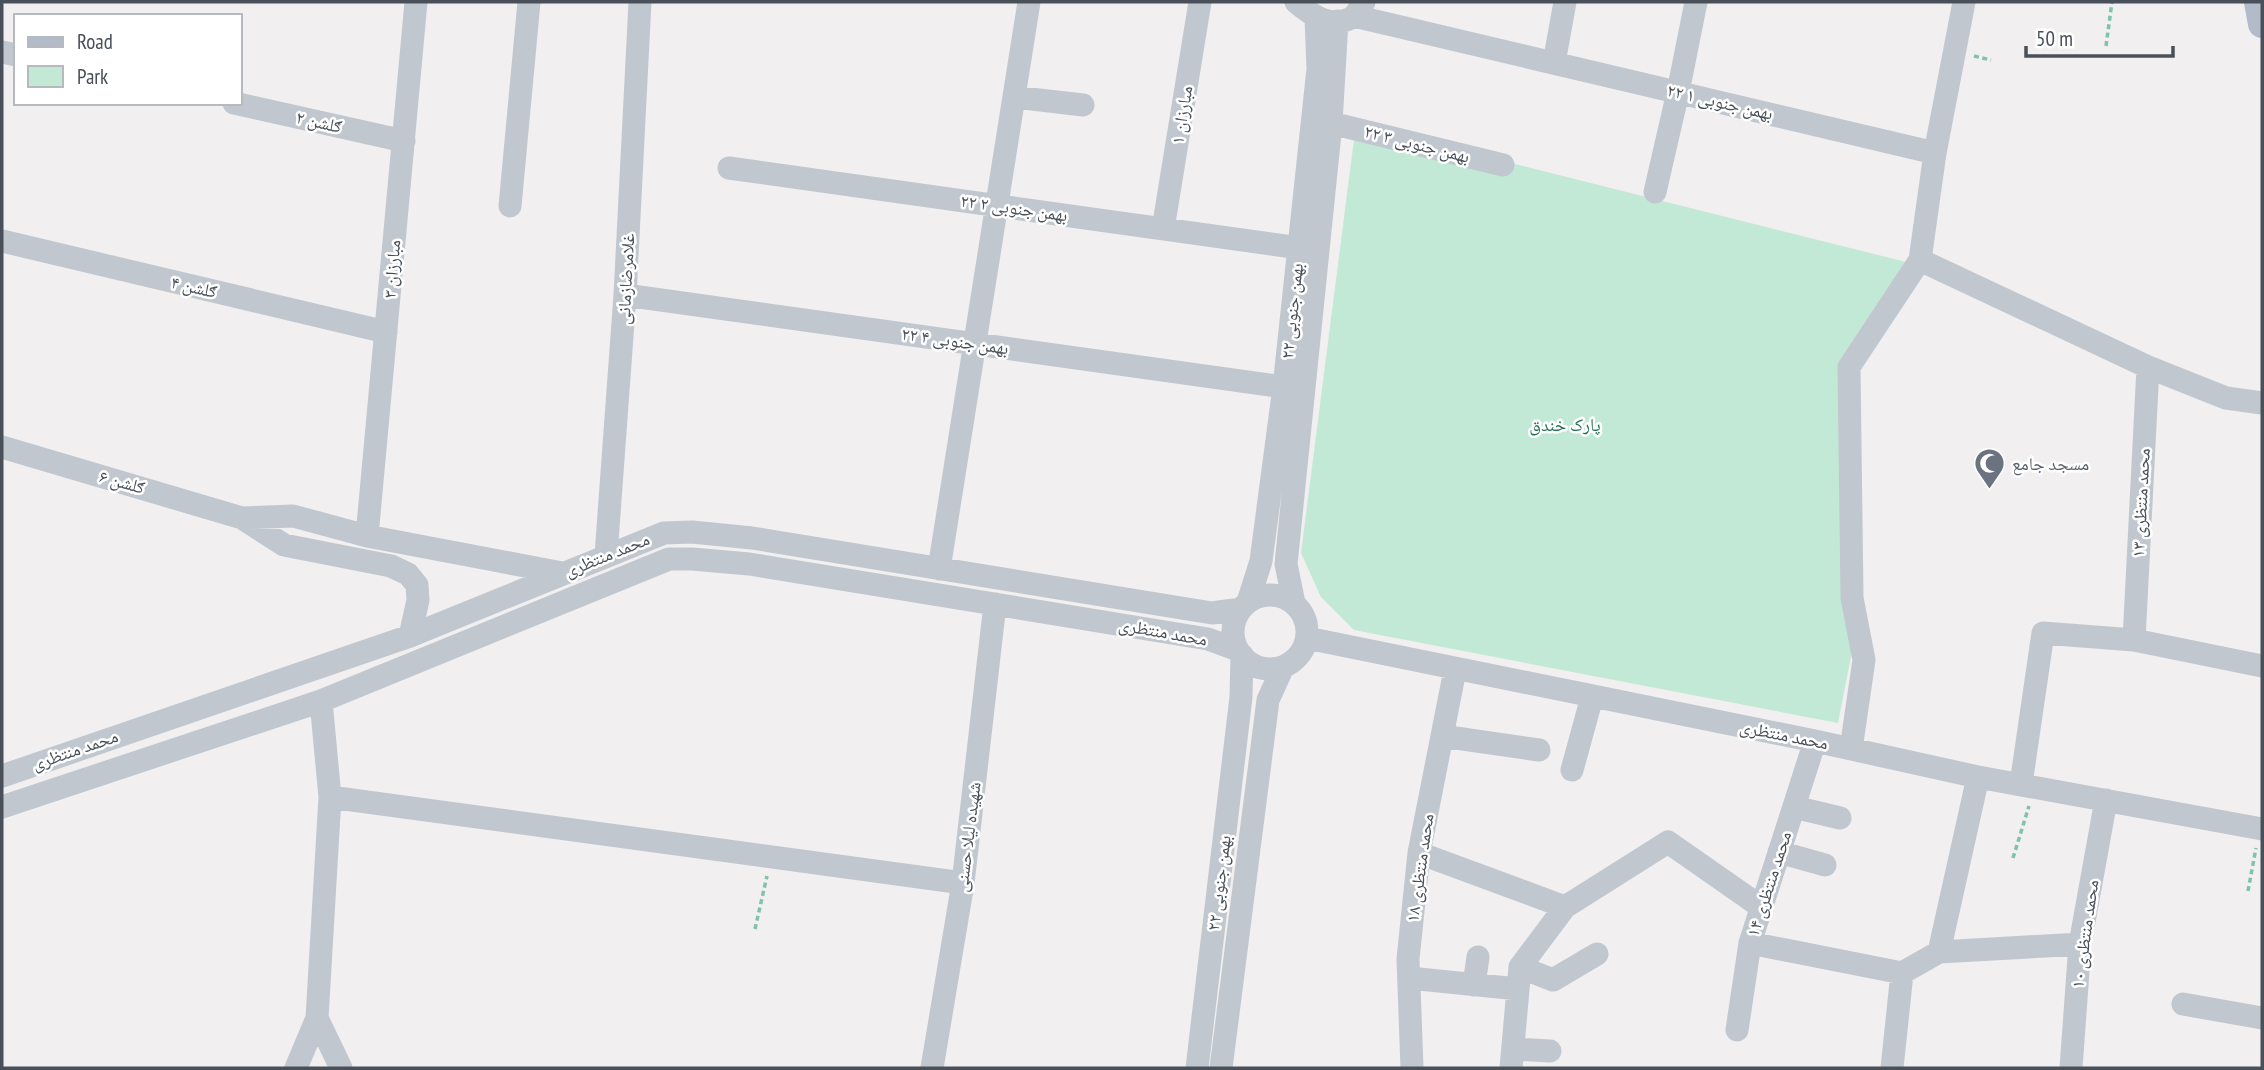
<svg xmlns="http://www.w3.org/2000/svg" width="2264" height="1070" viewBox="0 0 2264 1070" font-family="'PT Sans Narrow','Noto Naskh Arabic',sans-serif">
<rect width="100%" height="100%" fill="#f1efef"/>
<path fill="#c2e9d6" d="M1356 124 1914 264 1838 367 1853 646 1838 723 1354 630 1321 597 1301 553Z"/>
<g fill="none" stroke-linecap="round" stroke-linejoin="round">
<path stroke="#7fc3a9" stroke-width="3.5" stroke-dasharray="5 3.5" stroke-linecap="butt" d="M2106 46 2112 2
M1974 56 1991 60
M2013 858 2029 806
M2248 891 2256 848
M755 929 767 876"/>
<path stroke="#c1c7cf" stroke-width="23" d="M1296 2C1311 15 1333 31 1354 16 1357 13 1361 6 1364 2
M1354 16 1935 153
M2 52 16 55
M1554 63 1565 2
M1014 97 1083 105
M234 103 404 141
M1331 123 1503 165
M729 168 1299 248
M1655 192 1678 92 1696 2
M510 206 529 2
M1163 229 1200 2
M2 241 386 332
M1920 260 1935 153 1964 2
M625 295 1284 387
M2 447 242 518 284 545 391 566 408 574 417 585 418 600 410 636
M242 518 293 516 367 536 562 573
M367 536 416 2
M606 555 625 295 640 2
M939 569 1029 2
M1233 632a37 37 0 1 1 74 0a37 37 0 1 1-74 0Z
M1248 602 1261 561 1284 387 1318 69 1316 18
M1294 603 1286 564 1331 123 1337 21
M1307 638 1815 741 1978 777 2262 829
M2134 640 2148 367
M1442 736 1539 750
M1851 749 1864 660 1852 598 1849 367 1920 260 2148 367 2226 398 2262 403
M1572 770 1592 697
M2 776 410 636 664 533 692 532 752 538 1212 613 1241 609
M2021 784 2043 633 2134 640 2262 666
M330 797 963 883
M2 807 321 701 669 559H692L749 564 1208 639 1238 650
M1794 807 1840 818
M1779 852 1825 865
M1419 853 1565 907
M1750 943 1902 973 1939 952 2080 944
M1939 952 1978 777
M1520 967 1553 980 1597 954
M1409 978 1518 989
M1474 985 1478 957
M2183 1004 2262 1018
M317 1018 341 1068
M1737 1030 1750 943 1815 741
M1513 1049 1550 1051
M296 1068 317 1018 330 797 321 701
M932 1068 963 883 995 604
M1197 1068 1241 697 1242 655
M1221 1068 1268 700 1283 667
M1412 1068 1408 959 1419 853 1455 670
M1511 1068 1520 967 1565 907 1668 842 1761 907
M1892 1068 1902 973
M2071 1068 2080 944 2106 800"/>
<path stroke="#b1bbca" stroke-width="28" d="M2258 2 2262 24"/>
</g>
<defs>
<symbol id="mosque-pin" viewBox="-11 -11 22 30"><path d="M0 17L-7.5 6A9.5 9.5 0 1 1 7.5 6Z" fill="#6b7280" stroke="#fff"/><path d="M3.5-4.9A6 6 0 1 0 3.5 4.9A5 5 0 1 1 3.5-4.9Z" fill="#fff"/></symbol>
</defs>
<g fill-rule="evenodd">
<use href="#mosque-pin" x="1972" y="446" width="35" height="47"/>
</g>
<g text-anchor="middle" stroke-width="5" stroke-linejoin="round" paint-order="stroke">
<g font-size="18" fill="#495059" stroke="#fff">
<text transform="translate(1720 102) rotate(13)" y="6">۲۲ بهمن جنوبی ۱</text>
<text transform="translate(1182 115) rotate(-81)" y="6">مبارزان ۱</text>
<text transform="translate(319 122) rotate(13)" y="6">ګلشن ۲</text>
<text transform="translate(1417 144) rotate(14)" y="6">۲۲ بهمن جنوبی ۳</text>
<text transform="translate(1014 208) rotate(8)" y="6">۲۲ بهمن جنوبی ۲</text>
<text transform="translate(392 269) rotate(-85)" y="6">مبارزان ۳</text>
<text transform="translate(626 279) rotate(-87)" y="6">غلامرضازمانی</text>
<text transform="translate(194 287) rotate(13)" y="6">ګلشن ۴</text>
<text transform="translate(1292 311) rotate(-84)" y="6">۲۲ بهمن جنوبی</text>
<text transform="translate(955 341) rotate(8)" y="6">۲۲ بهمن جنوبی ۴</text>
<text transform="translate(122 482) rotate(16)" y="6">ګلشن ۶</text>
<text transform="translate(2141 503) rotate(-87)" y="6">محمد منتظری ۱۳</text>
<text transform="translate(607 555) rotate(-22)" y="6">محمد منتظری</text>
<text transform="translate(1163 632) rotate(10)" y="6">محمد منتظری</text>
<text transform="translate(1784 735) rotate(11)" y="6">محمد منتظری</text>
<text transform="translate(75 750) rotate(-19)" y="6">محمد منتظری</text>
<text transform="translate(968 837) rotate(-83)" y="6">شهیده لیلا حسنی</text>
<text transform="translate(1420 868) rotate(-82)" y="6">محمد منتظری ۱۸</text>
<text transform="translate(1219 883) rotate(-83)" y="6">۲۲ بهمن جنوبی</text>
<text transform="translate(1769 884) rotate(-72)" y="6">محمد منتظری ۱۴</text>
<text transform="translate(2085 934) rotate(-82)" y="6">محمد منتظری ۱۰</text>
</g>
<g font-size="18" fill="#237253" stroke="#fff">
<text x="1565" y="431">پارک خندق</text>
</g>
<g font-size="18" fill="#5b616d" stroke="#fff" text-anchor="start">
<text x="2012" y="470">مسجد جامع</text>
</g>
</g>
<rect width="2264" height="1070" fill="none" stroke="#495059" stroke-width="7"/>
<rect x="14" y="14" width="228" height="91" fill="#ffffff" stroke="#b6b9bd" stroke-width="2"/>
<rect x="28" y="37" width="35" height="10" fill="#b1bbca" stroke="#b6b9bd" stroke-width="2"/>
<text x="77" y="49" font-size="21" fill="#495059">Road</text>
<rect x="28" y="66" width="35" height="21" fill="#c2e9d6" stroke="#b6b9bd" stroke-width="2"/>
<text x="77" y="84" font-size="21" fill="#495059">Park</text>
<path d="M2026 46v10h147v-10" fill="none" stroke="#495059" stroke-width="3.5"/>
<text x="2036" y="46" font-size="21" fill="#495059" stroke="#ffffff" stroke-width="5" paint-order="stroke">50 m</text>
</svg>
